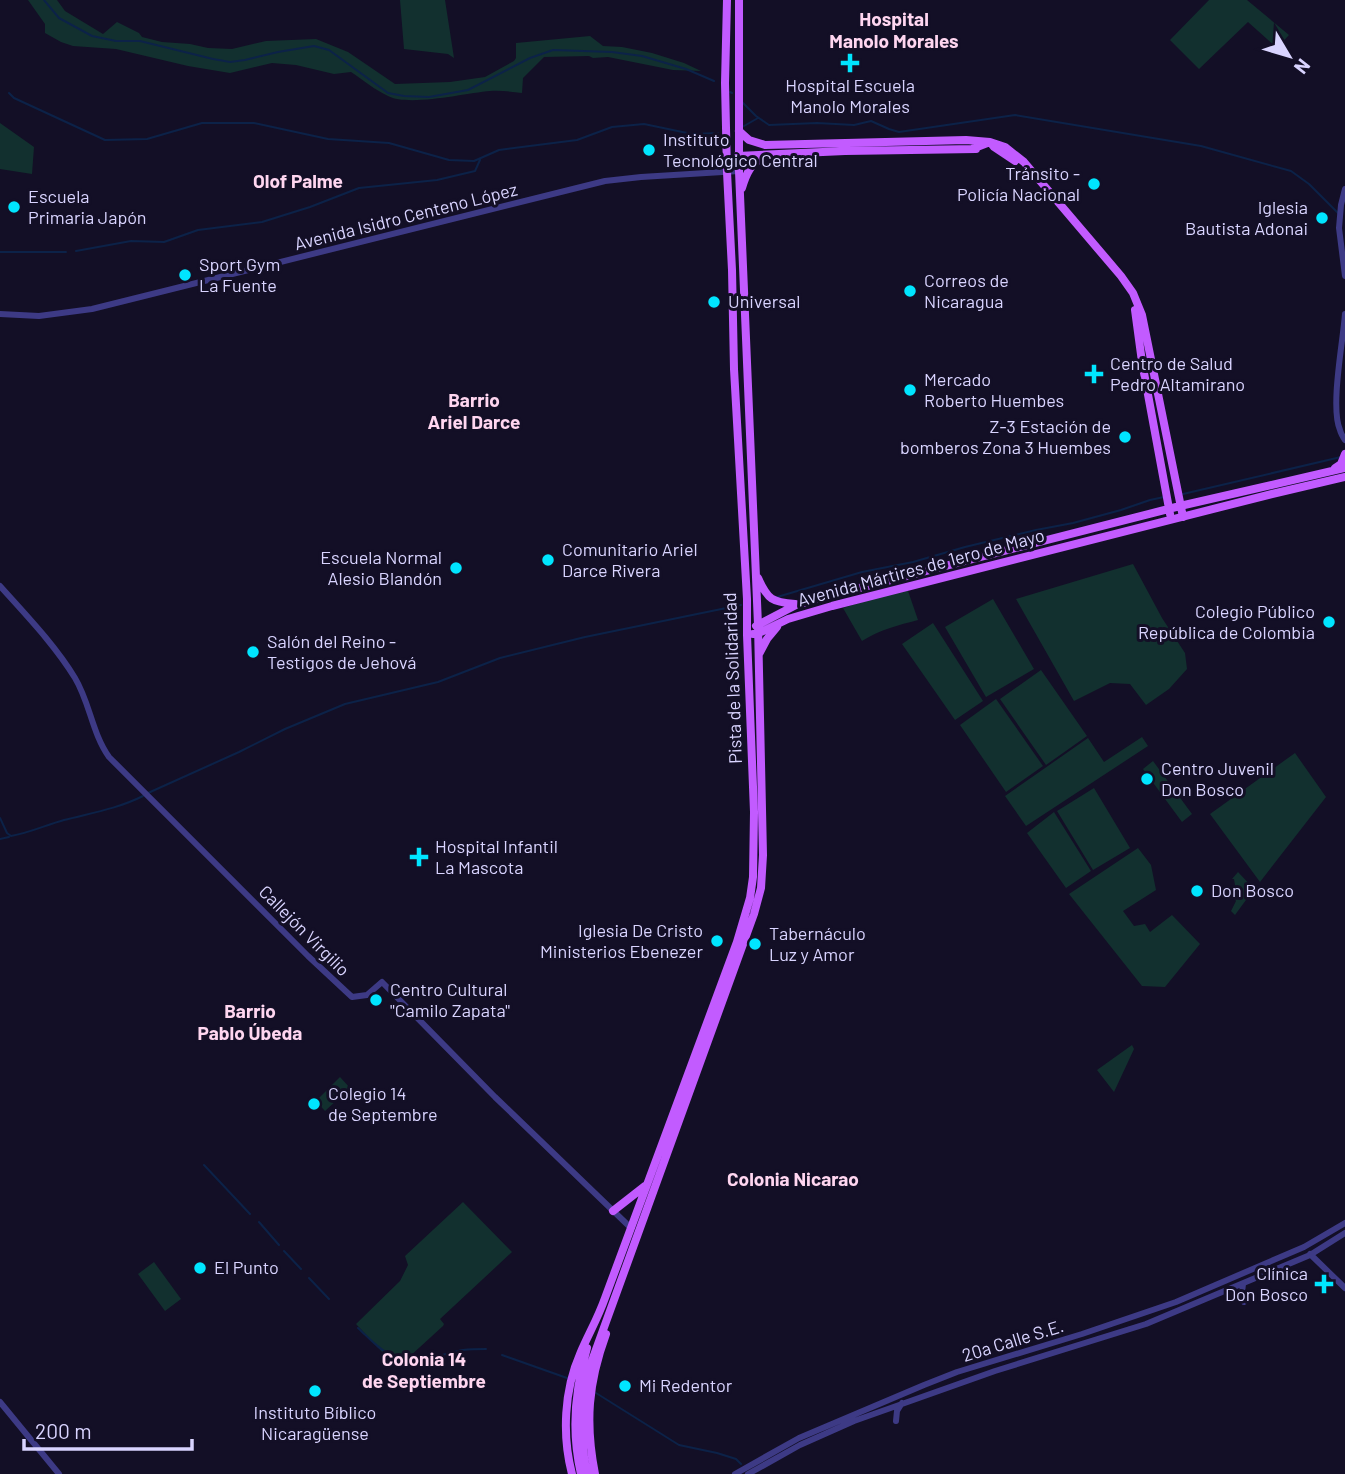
<svg xmlns="http://www.w3.org/2000/svg" width="1345" height="1474" viewBox="0 0 1345 1474" font-family="Barlow,sans-serif">
<rect width="100%" height="100%" fill="#130f26"/>
<path fill="#12302f" d="M28 0H57L65 11 103 34 117 22 139 33 142 37 162 42 190 44 208 48 232 49 266 41 316 39 348 52 395 84 450 82 485 77 514 61 516 58V43L590 36 603 46 622 47 652 53 684 63 701 71 673 70 608 57 593 58 589 56 544 57 523 78 522 93C512 92 501 90 490 91 465 93 409 107 388 96 375 90 363 80 351 72L334 74 296 65 272 63 230 73 188 66 116 49 73 46 61 42 45 33V24Z
M400 0H445L454 58 448 54 404 49Z
M1209 0H1247L1289 35 1277 48 1248 22 1199 69 1170 40Z
M0 123 34 147 32 174 0 169Z
M1133 564 1162 618 1185 653 1187 669 1169 689 1146 705 1130 684 1110 683 1074 701 1016 599Z
M907 588 918 620C899 625 879 630 862 641L843 608Z
M993 599 1034 669 986 697 945 627Z
M933 623 983 701 955 720 902 644Z
M1041 670 1087 736 1046 765 1000 699Z
M996 699 1043 766 1006 792 960 725Z
M1142 737 1148 746 1026 826 1005 796 1088 738 1104 762Z
M1295 753 1326 797 1260 882 1210 814Z
M1153 761 1192 814 1182 822 1143 769Z
M1094 788 1130 848 1093 870 1057 811Z
M1054 812 1091 871 1066 888 1027 833Z
M1138 848 1151 865 1156 890 1123 911 1134 926 1145 924 1150 932 1172 915 1200 944 1165 987 1142 986 1069 894Z
M1238 872 1254 889 1235 915 1231 911 1236 901 1233 896V886L1235 885 1234 879H1232Z
M1132 1045 1134 1049 1114 1092 1097 1070Z
M340 1077 350 1088 325 1111 316 1101Z
M463 1202 512 1252 440 1319 444 1324 443 1326 397 1368 356 1324 400 1281 408 1265 405 1256Z
M154 1262 181 1299 165 1311 138 1274Z"/>
<g fill="none" stroke-linecap="round" stroke-linejoin="round">
<path stroke="#0c2248" stroke-width="2" d="M44 0 59 18 92 36 116 41H140L213 59 230 62 245 60 278 52 314 46 329 50 388 93 404 96 429 97 468 90 530 58 553 50 612 52 642 56 686 69 714 81
M730 92 732 93
M9 93 14 98 105 140 147 139 202 123H254L328 139 389 143 449 160 474 161 499 150 577 140 612 127 644 124 692 134 718 133
M742 102 756 116 769 125 817 123 854 125 871 121 889 129 899 132 1015 115 1201 146 1291 171 1309 184 1338 213
M744 126 758 118
M76 251 131 241 164 242 198 230 262 222 310 207 359 188 437 180 475 171 480 160
M0 252H66
M1183 494 1341 457
M777 597 862 572 913 562 965 547 1036 530 1073 523 1121 510 1150 500 1164 497
M148 793 239 752 285 729 345 704 438 682 500 658 585 637 741 605
M0 818 7 833 11 836C29 833 46 825 64 820 91 813 117 809 143 796
M0 839 9 837
M204 1165 250 1214
M259 1222 279 1245
M284 1251 301 1269
M309 1278 329 1299
M358 1328C369 1338 379 1350 393 1356 414 1366 442 1354 463 1350 471 1349 478 1349 486 1349
M502 1355 567 1378
M596 1393 679 1445 717 1453 736 1459 741 1464"/>
<path stroke="#3d3a85" stroke-width="6" d="M1345 189 1341 205 1339 228 1345 276
M0 314 39 316 92 309 605 181 641 177 739 171
M1345 314C1343 342 1330 407 1340 430 1341 434 1343 437 1345 440
M0 586C26 615 55 645 75 678 90 703 92 733 109 757L308 956 352 997 367 995 382 982 495 1097 631 1228
M1310 1254 1345 1288
M1243 1284 1242 1293 1244 1302
M0 1402 59 1474
M896 1421 897 1411 902 1403
M735 1474 799 1438 924 1385 957 1372 1082 1334 1176 1302 1304 1247 1345 1223
M748 1474 800 1445 854 1421 995 1371 1146 1324 1310 1255 1345 1233"/>
<path stroke="#c25bff" stroke-width="8" d="M739 131 749 140 765 145 966 140 990 142 1005 147 1024 162 1121 276 1133 293 1142 315 1183 517
M972 149 990 142 994 147 1015 161
M737 156 845 151 976 149
M742 188C746 174 751 163 764 157
M1135 310 1142 362 1170 514
M1335 468 1341 464 1345 454
M758 578C768 600 772 602 795 604
M756 626 796 605 828 596 1180 506 1345 468
M753 634H757L788 619 832 606 1272 494 1345 477
M759 654 767 639 777 627
M613 1211 645 1186
M572 1474C562 1436 564 1390 580 1354 588 1335 598 1318 605 1298L737 942 750 898 753 877 754 812 747 635V599L734 369 732 270 727 172 725 83 727 0
M581 1474C571 1431 575 1389 587 1348
M587 1474C579 1437 580 1403 590 1366L754 914 761 888 763 855 758 625 739 171V0
M595 1474C585 1423 588 1383 606 1334"/>
</g>
<g fill="#00e5ff" stroke="#130f26" stroke-width="2.5">
<path d="M846.5 52.5h7v7h7v7h-7v7h-7v-7h-7v-7h7z"/>
<circle cx="649" cy="150" r="7"/>
<circle cx="1094" cy="184" r="7"/>
<circle cx="14" cy="207" r="7"/>
<circle cx="1322" cy="218" r="7"/>
<circle cx="185" cy="275" r="7"/>
<circle cx="910" cy="291" r="7"/>
<circle cx="714" cy="302" r="7"/>
<path d="M1090.5 363.5h7v7h7v7h-7v7h-7v-7h-7v-7h7z"/>
<circle cx="910" cy="390" r="7"/>
<circle cx="1125" cy="437" r="7"/>
<circle cx="548" cy="560" r="7"/>
<circle cx="456" cy="568" r="7"/>
<circle cx="1329" cy="622" r="7"/>
<circle cx="253" cy="652" r="7"/>
<circle cx="1147" cy="779" r="7"/>
<path d="M415.5 846.5h7v7h7v7h-7v7h-7v-7h-7v-7h7z"/>
<circle cx="1197" cy="891" r="7"/>
<circle cx="717" cy="941" r="7"/>
<circle cx="755" cy="944" r="7"/>
<circle cx="376" cy="1000" r="7"/>
<circle cx="314" cy="1104" r="7"/>
<circle cx="200" cy="1268" r="7"/>
<path d="M1320.5 1273.5h7v7h7v7h-7v7h-7v-7h-7v-7h7z"/>
<circle cx="625" cy="1386" r="7"/>
<circle cx="315" cy="1391" r="7"/>
</g>
<g text-anchor="middle" stroke-width="6" stroke-linejoin="round" paint-order="stroke">
<g font-size="18" fill="#d9d4ff" stroke="#130f26" text-anchor="start">
<text x="850" y="92" text-anchor="middle">Hospital Escuela<tspan x="850" dy="21">Manolo Morales</tspan></text>
<text x="663" y="146">Instituto<tspan x="663" dy="21">Tecnológico Central</tspan></text>
<text x="1080" y="180" text-anchor="end">Tránsito -<tspan x="1080" dy="21">Policía Nacional</tspan></text>
<text x="28" y="203">Escuela<tspan x="28" dy="21">Primaria Japón</tspan></text>
<text x="1308" y="214" text-anchor="end">Iglesia<tspan x="1308" dy="21">Bautista Adonai</tspan></text>
<text x="199" y="271">Sport Gym<tspan x="199" dy="21">La Fuente</tspan></text>
<text x="924" y="287">Correos de<tspan x="924" dy="21">Nicaragua</tspan></text>
<text x="728" y="308">Universal</text>
<text x="1110" y="370">Centro de Salud<tspan x="1110" dy="21">Pedro Altamirano</tspan></text>
<text x="924" y="386">Mercado<tspan x="924" dy="21">Roberto Huembes</tspan></text>
<text x="1111" y="433" text-anchor="end">Z-3 Estación de<tspan x="1111" dy="21">bomberos Zona 3 Huembes</tspan></text>
<text x="562" y="556">Comunitario Ariel<tspan x="562" dy="21">Darce Rivera</tspan></text>
<text x="442" y="564" text-anchor="end">Escuela Normal<tspan x="442" dy="21">Alesio Blandón</tspan></text>
<text x="1315" y="618" text-anchor="end">Colegio Público<tspan x="1315" dy="21">República de Colombia</tspan></text>
<text x="267" y="648">Salón del Reino -<tspan x="267" dy="21">Testigos de Jehová</tspan></text>
<text x="1161" y="775">Centro Juvenil<tspan x="1161" dy="21">Don Bosco</tspan></text>
<text x="435" y="853">Hospital Infantil<tspan x="435" dy="21">La Mascota</tspan></text>
<text x="1211" y="897">Don Bosco</text>
<text x="703" y="937" text-anchor="end">Iglesia De Cristo<tspan x="703" dy="21">Ministerios Ebenezer</tspan></text>
<text x="769" y="940">Tabernáculo<tspan x="769" dy="21">Luz y Amor</tspan></text>
<text x="390" y="996">Centro Cultural<tspan x="390" dy="21">"Camilo Zapata"</tspan></text>
<text x="328" y="1100">Colegio 14<tspan x="328" dy="21">de Septembre</tspan></text>
<text x="214" y="1274">El Punto</text>
<text x="1308" y="1280" text-anchor="end">Clínica<tspan x="1308" dy="21">Don Bosco</tspan></text>
<text x="639" y="1392">Mi Redentor</text>
<text x="315" y="1419" text-anchor="middle">Instituto Bíblico<tspan x="315" dy="21">Nicaragüense</tspan></text>
</g>
<g font-size="18" fill="#d9d4ff" stroke="#130f26">
<text transform="translate(406 217) rotate(-14)" y="6">Avenida Isidro Centeno López</text>
<text transform="translate(921 568) rotate(-15)" y="6">Avenida Mártires de 1ero de Mayo</text>
<text transform="translate(733 678) rotate(-92)" y="6">Pista de la Solidaridad</text>
<text transform="translate(304 931) rotate(45)" y="6">Callejón Virgilio</text>
<text transform="translate(1013 1341) rotate(-17)" y="6">20a Calle S.E.</text>
</g>
<g font-size="19" font-weight="bold" fill="#ffd6f0" stroke="#130f26">
<text x="894" y="26">Hospital<tspan x="894" dy="22">Manolo Morales</tspan></text>
<text x="298" y="188">Olof Palme</text>
<text x="474" y="407">Barrio<tspan x="474" dy="22">Ariel Darce</tspan></text>
<text x="250" y="1018">Barrio<tspan x="250" dy="22">Pablo Úbeda</tspan></text>
<text x="793" y="1186">Colonia Nicarao</text>
<text x="424" y="1366">Colonia 14<tspan x="424" dy="22">de Septiembre</tspan></text>
</g>
</g>
<g transform="translate(1289 56) rotate(128)" stroke="#130f26" stroke-width="5" paint-order="stroke">
<path d="M0-5L12 26L0 18L-12 26Z" fill="#d9d4ff"/>
<text y="-10" font-size="19" font-weight="bold" text-anchor="middle" fill="#d9d4ff">N</text>
</g>
<path d="M24 1439v10h168v-10" fill="none" stroke="#d9d4ff" stroke-width="3.5"/>
<text x="35" y="1439" font-size="21" fill="#d9d4ff" stroke="#130f26" stroke-width="5" paint-order="stroke">200 m</text>
</svg>
